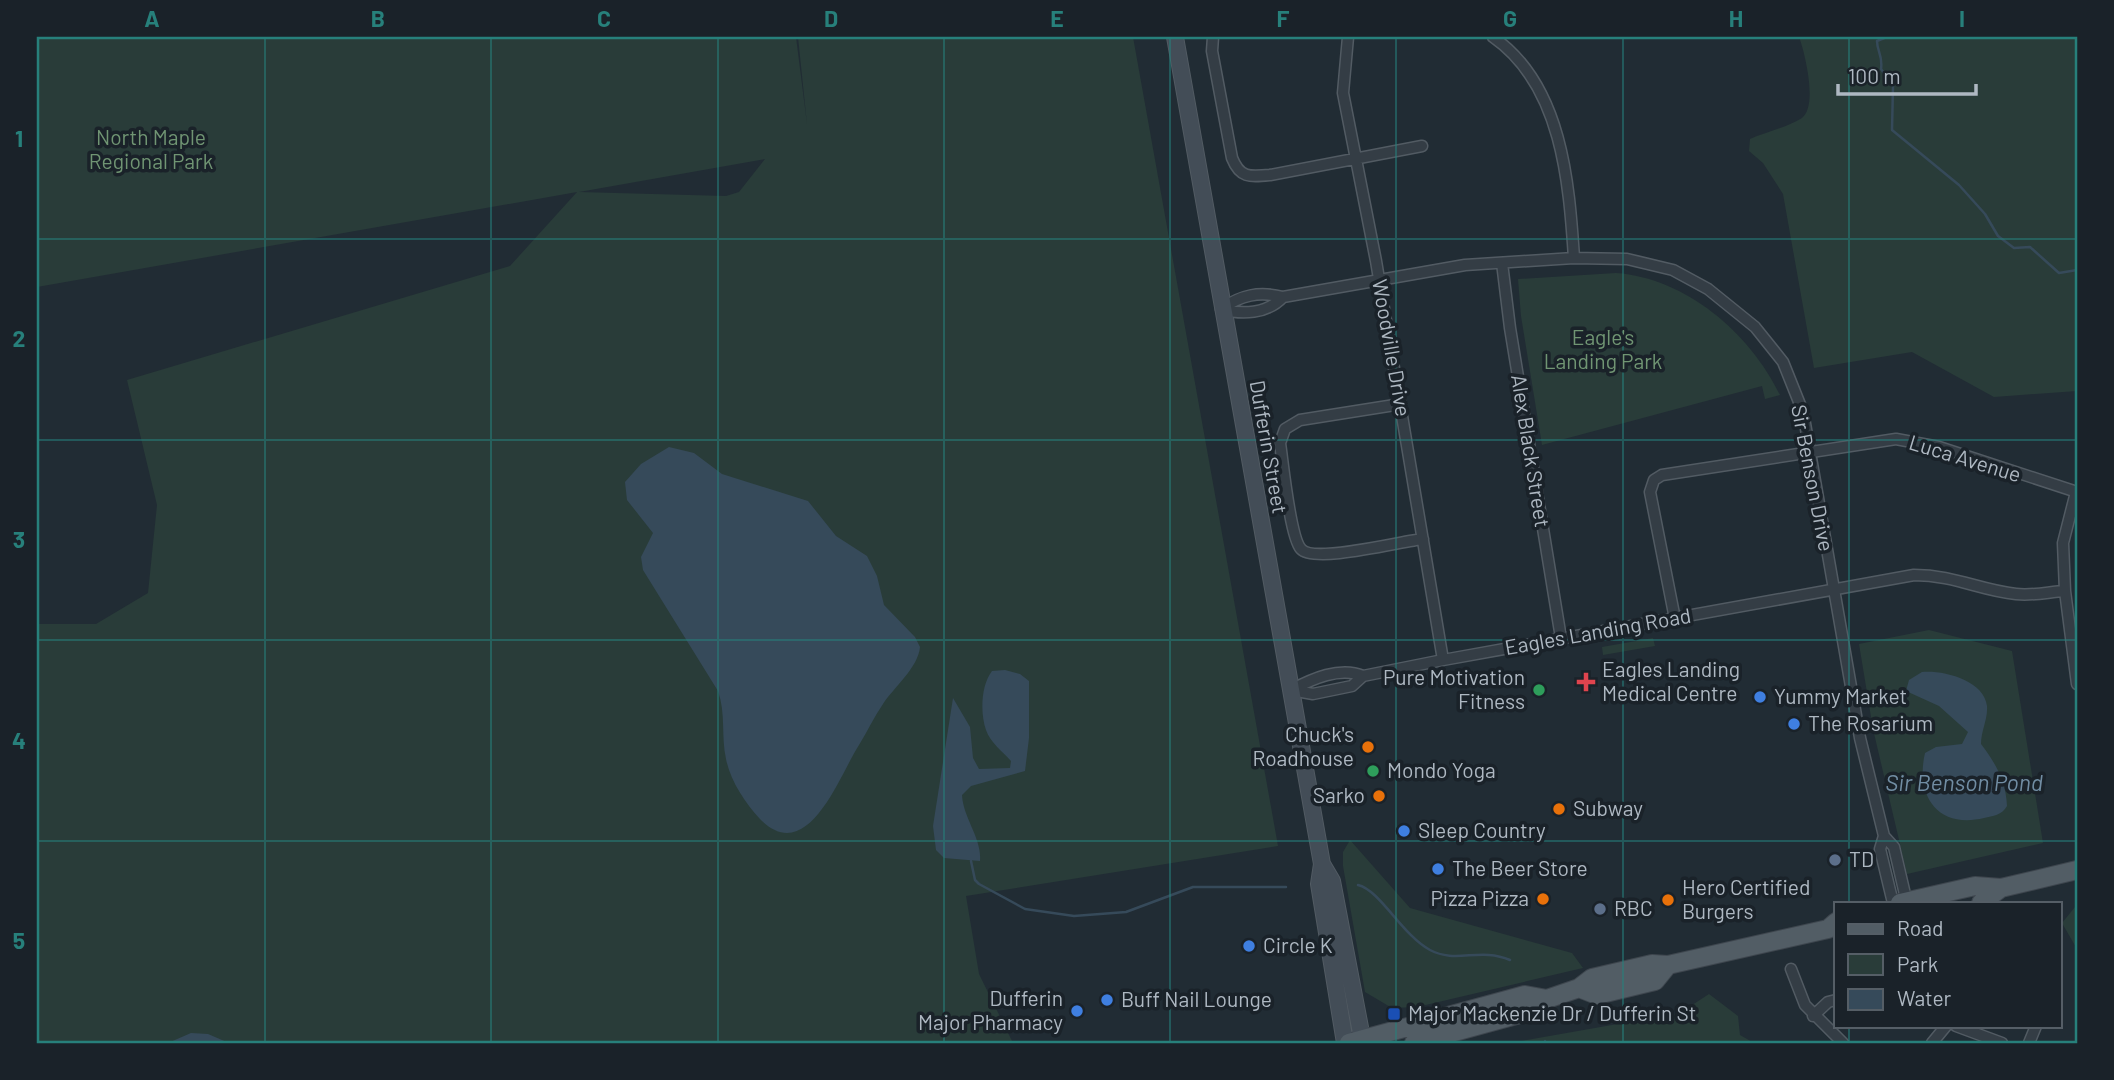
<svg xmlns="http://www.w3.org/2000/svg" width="2114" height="1080" viewBox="0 0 2114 1080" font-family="Barlow,sans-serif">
<rect width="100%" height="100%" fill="#212c34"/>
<path fill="#293c39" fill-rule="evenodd" d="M37 37H796L807 124 798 37H1133L1278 846 966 896 979 974 1013 1043H37V624H96L148 593 157 505 127 380 510 266 577 192 37 287ZM765 159 739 192 726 196 579 192Z
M1799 37H2077V391L1994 397 1912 352 1814 368 1783 194 1763 163 1749 151 1750 139C1766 132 1788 127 1802 118 1818 106 1805 53 1799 37Z
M1616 273C1686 278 1750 333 1780 395L1765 399 1762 386 1542 445 1521 316 1518 279Z
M1929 630 2012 651 2043 843 1907 874 1873 729 1859 644Z
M1653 638 1655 646 1603 655 1602 647Z
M1350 840 1410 908 1572 953 1583 968 1417 1007 1392 1008 1365 992 1343 866V852Z
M2075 907H2077V949L2062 923Z
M1709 994 1738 1016 1740 1035 1754 1043H1510L1680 1013Z"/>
<path fill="#364a5a" d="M669 447 694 453 722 474 808 501 836 536 867 556 877 576 884 605 915 637 920 647C918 668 894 687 883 704 874 717 867 732 859 745 840 774 808 868 760 819 745 803 730 780 726 759 721 736 726 714 718 691L643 570 641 557 653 533 627 500 625 482 641 464Z
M1005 670 1020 674 1029 681V738L1025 771 971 786 962 795C963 818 982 838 980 861L944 858 936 850 933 826 953 698 970 727 973 758 979 769 1010 768 1011 761C1003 752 990 742 986 730 980 713 981 685 992 671Z
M1922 672C1943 670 1984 680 1987 706 1988 719 1981 731 1981 744 1996 764 2006 781 2007 806 2002 815 1993 816 1984 818 1938 829 1915 796 1925 753L1936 747 1962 744 1968 732 1939 706 1906 691 1909 680Z
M191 1033 208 1034 229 1043H168Z"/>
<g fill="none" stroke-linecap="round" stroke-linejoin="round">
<path stroke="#364a5a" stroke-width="2.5" d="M1887 37 1877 41C1877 52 1883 55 1881 69L1893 86 1892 130 1959 185 1985 214 1998 236 2014 248 2030 247 2059 273 2077 270
M971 861 975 880 979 884 1025 909 1074 916 1126 912 1193 887H1286
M1358 885C1380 890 1402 935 1430 950 1456 964 1480 947 1510 960
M1545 1041V1043"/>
<defs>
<path id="minor" d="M1213 37 1212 51 1232 158C1240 178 1249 177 1270 175L1422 146
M1348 37 1343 93 1376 261 1443 660
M1493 37C1562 85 1569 182 1574 258
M1502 263 1510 328 1561 638
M1221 309C1241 295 1259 291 1283 297L1465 265 1574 258 1627 259 1673 270 1708 289 1755 327 1783 362 1803 412 1860 738 1884 836 1894 847 1907 903
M1221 309C1242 315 1267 314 1283 297
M1401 404 1300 420 1285 429 1280 443C1283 463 1290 537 1301 549 1314 564 1402 541 1423 539
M2076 492 2063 543 2065 591 2077 684
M1675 619 1650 492 1654 480 1662 475 1896 439 1939 447 2077 492
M1291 690 1313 694 1352 686 1363 676 1443 660 1914 575C1954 575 1979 590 2016 594 2033 596 2048 592 2065 591
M1291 690C1312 679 1340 666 1363 676
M1884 836 1880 849 1893 903
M1791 969 1805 1005 1843 1043
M1813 1016 1828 1002 1836 1000
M1956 1026 2002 1043
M1932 1043 1946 1026
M2029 1043 2036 1026"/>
<path id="secondary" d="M1175 37 1322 864 1332 881 1363 1043
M1322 864 1319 884 1345 1043"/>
<path id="primary" d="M1900 903 1975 886 2001 888 2077 870
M1981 903 2001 888
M1579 988 1597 995 1655 981 1668 965
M1349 1043 1525 995 1547 999
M1414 1043 1531 1011 1547 999 1579 988 1592 978 1652 964 1668 965 1828 929 1836 922"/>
</defs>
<use href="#minor" stroke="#525b63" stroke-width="13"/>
<use href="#secondary" stroke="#525b63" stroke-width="18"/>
<use href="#primary" stroke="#3e464e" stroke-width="20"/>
<use href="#minor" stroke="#343d45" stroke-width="10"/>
<use href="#secondary" stroke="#434d57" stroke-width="16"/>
<use href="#primary" stroke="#525d65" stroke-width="18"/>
</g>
<path fill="none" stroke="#27807b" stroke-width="2" stroke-opacity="0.55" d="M265 37V1043M491 37V1043M718 37V1043M944 37V1043M1170 37V1043M1396 37V1043M1623 37V1043M1849 37V903M37 239H2077M37 440H2077M37 640H2077M37 841H2077M1849 1026V1043"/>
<path fill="#e0444e" stroke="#1a2229" stroke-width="2.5" d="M1582.5 671.5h7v7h7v7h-7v7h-7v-7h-7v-7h7z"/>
<g fill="#2e9e5b" stroke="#1a2229" stroke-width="2.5">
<circle cx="1539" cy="690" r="7"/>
<circle cx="1373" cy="771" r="7"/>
</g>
<g fill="#3f7fe0" stroke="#1a2229" stroke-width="2.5">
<circle cx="1760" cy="697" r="7"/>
<circle cx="1794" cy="724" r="7"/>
<circle cx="1404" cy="831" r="7"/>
<circle cx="1438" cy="869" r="7"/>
<circle cx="1249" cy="946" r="7"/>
<circle cx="1107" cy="1000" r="7"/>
<circle cx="1077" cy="1011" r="7"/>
</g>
<g fill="#e8710a" stroke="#1a2229" stroke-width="2.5">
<circle cx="1368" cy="747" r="7"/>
<circle cx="1379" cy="796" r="7"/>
<circle cx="1559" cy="809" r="7"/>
<circle cx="1543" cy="899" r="7"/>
<circle cx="1668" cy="900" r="7"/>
</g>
<g fill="#5c6f8a" stroke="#1a2229" stroke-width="2.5">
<circle cx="1835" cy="860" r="7"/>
<circle cx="1600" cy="909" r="7"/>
</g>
<rect fill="#1a4fb4" stroke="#1a2229" stroke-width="2.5" x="1387" y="1007" width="14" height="14" rx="3.5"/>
<g text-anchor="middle" stroke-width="7" stroke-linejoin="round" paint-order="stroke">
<g font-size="21" fill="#709573" stroke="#1a2229">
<text x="151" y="145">North Maple<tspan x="151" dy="24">Regional Park</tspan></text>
<text x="1603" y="345">Eagle's<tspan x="1603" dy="24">Landing Park</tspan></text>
</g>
<g font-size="21" fill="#aeb8c2" stroke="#1a2229">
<text transform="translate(1391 348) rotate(80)" y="7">Woodville Drive</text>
<text transform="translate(1268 447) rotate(80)" y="7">Dufferin Street</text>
<text transform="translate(1530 451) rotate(81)" y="7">Alex Black Street</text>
<text transform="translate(1965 459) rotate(17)" y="7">Luca Avenue</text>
<text transform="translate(1812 478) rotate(79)" y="7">Sir Benson Drive</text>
<text transform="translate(1598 632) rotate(-10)" y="7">Eagles Landing Road</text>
</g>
<g font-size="21" fill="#aeb8c2" stroke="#1a2229" text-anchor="start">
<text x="1602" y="677">Eagles Landing<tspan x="1602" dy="24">Medical Centre</tspan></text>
<text x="1525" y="685" text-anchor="end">Pure Motivation<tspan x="1525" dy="24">Fitness</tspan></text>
<text x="1774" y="704">Yummy Market</text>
<text x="1808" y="731">The Rosarium</text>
<text x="1354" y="742" text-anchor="end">Chuck's<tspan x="1354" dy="24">Roadhouse</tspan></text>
<text x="1387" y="778">Mondo Yoga</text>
<text x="1365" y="803" text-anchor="end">Sarko</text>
<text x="1573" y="816">Subway</text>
<text x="1418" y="838">Sleep Country</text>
<text x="1849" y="867">TD</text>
<text x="1452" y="876">The Beer Store</text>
<text x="1682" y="895">Hero Certified<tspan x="1682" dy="24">Burgers</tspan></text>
<text x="1529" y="906" text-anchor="end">Pizza Pizza</text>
<text x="1614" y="916">RBC</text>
<text x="1263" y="953">Circle K</text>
<text x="1063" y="1006" text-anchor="end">Dufferin<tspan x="1063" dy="24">Major Pharmacy</tspan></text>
<text x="1121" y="1007">Buff Nail Lounge</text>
<text x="1408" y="1021">Major Mackenzie Dr / Dufferin St</text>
</g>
<g font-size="23" font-style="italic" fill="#718da3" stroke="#1a2229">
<text x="1964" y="791">Sir Benson Pond</text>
</g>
</g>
<rect width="2114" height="1080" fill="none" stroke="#1a2229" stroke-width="77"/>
<rect x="1834" y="902" width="228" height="126" fill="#1a2229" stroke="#555e66" stroke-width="2"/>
<rect x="1848" y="924" width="35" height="10" fill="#525d65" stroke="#555e66" stroke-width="2"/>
<text x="1897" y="936" font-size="21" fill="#aeb8c2">Road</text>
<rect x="1848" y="954" width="35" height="21" fill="#293c39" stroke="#555e66" stroke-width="2"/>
<text x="1897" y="972" font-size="21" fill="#aeb8c2">Park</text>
<rect x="1848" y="989" width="35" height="21" fill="#364a5a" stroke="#555e66" stroke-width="2"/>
<text x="1897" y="1006" font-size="21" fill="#aeb8c2">Water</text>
<path d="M1838 84v10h138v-10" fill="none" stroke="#aeb8c2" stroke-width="3.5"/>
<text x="1848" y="84" font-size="21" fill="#aeb8c2" stroke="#1a2229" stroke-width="5" paint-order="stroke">100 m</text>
<rect x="38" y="38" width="2038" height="1004" fill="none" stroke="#27807b" stroke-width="2.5"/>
<g font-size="23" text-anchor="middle" font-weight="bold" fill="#27807b">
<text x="152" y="27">A</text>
<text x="378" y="27">B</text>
<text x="604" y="27">C</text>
<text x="831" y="27">D</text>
<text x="1057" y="27">E</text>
<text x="1283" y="27">F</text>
<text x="1510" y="27">G</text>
<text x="1736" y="27">H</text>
<text x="1962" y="27">I</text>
<text x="19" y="147">1</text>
<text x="19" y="347">2</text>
<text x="19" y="548">3</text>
<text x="19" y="749">4</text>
<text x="19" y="949">5</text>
</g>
</svg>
